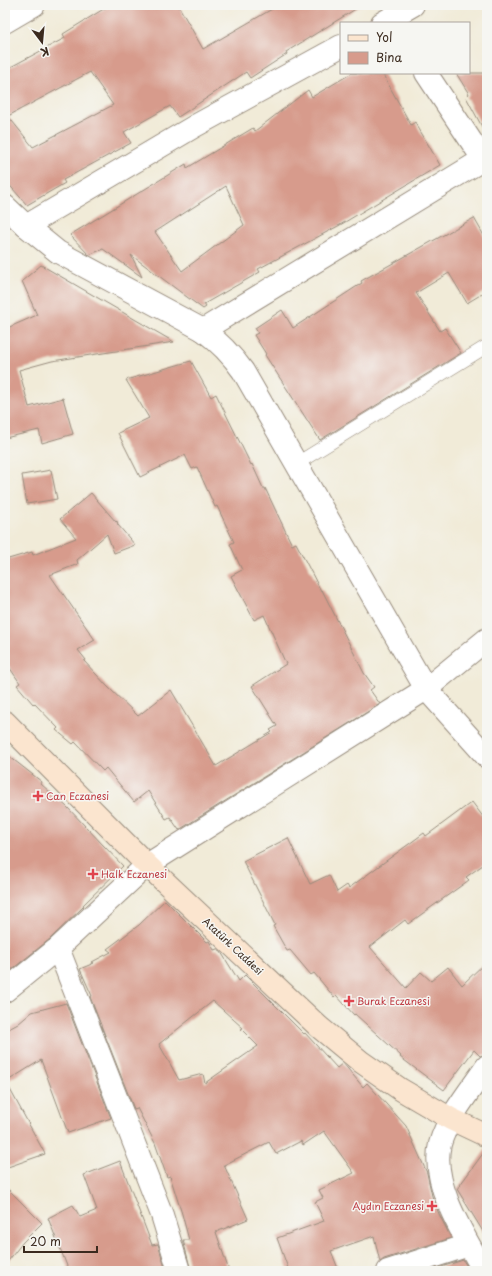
<svg xmlns="http://www.w3.org/2000/svg" width="492" height="1276" viewBox="0 0 492 1276" font-family="'Playpen Sans',sans-serif">
<rect width="100%" height="100%" fill="#f6f6f2"/>
<filter id="ink" filterUnits="userSpaceOnUse"><feTurbulence type="fractalNoise" baseFrequency=".025" numOctaves="2"/><feDisplacementMap in="SourceGraphic" scale="8" xChannelSelector="R" yChannelSelector="G"/><feConvolveMatrix kernelMatrix="1 2 1 2 8 2 1 2 1" color-interpolation-filters="sRGB"/></filter>
<filter id="wash" filterUnits="userSpaceOnUse"><feTurbulence type="fractalNoise" baseFrequency=".012" numOctaves="4" result="noise"/><feDisplacementMap in="SourceGraphic" scale="16" xChannelSelector="R" yChannelSelector="G"/><feGaussianBlur stdDeviation="0.9" result="paint"/><feColorMatrix in="noise" values="0 0 0 0 0 0 0 0 0 0 0 0 0 0 0 0 0 1.4 0 .05"/><feComposite in="paint" operator="in"/></filter>
<g filter="url(#wash)">
<rect width="100%" height="100%" fill="#f1ebd8"/>
<g id="blocks">
<path fill="#d79b8c" fill-rule="evenodd" d="M110 5H178L203 49 279 5H362L286 52 287 54 250 78 246 72 178 117 170 106 124 132 131 143 63 180 65 183 27 205 5 180V70L65 38 63 34ZM90 72 113 105 33 147 8 116Z
M352 73H382L411 125 415 122 440 165 340 225 258 269 260 272 204 304 206 307 203 309 131 255 142 277 103 249 89 255 70 235 186 164 187 168 253 128 255 131 308 90 312 97ZM226 186 244 225 182 271 155 232Z
M456 73H487V136L466 97 469 94Z
M474 218 487 241V291L467 303 449 273 416 293 440 331 445 328 461 353 320 440 265 355 266 354 254 335 258 333 255 328 282 310 293 328 362 283 361 281Z
M41 265 174 342 52 361 19 370 29 407 63 398 73 434 42 443 39 430 5 438V329L37 315 22 281Z
M191 361 211 397 216 394 251 465 252 464 263 488H265L292 545 296 543 321 591 322 590 364 673 374 687 370 690 380 704 179 830 170 817 166 819 148 791 134 802 106 768 103 771 75 742 73 744 56 730 58 728 34 703 33 704 17 685 20 683 5 661V560L32 552 33 555 76 538 60 519 91 493 116 522 117 521 118 525 135 545 114 553 107 534 77 560 78 564 50 575 95 640 78 650 86 660 84 661 107 686 138 716 171 690 216 766 272 732 270 730 277 726 252 686 286 664 264 615 254 620 231 576 242 570 230 544 234 542 217 506 215 507 197 467 192 469 185 455 140 477 118 433 149 418 126 380Z
M51 470 57 499 27 504 22 475Z
M5 753 42 782 41 784 67 807 123 866 83 905 84 906 50 939 5 975Z
M472 802 487 822V862L466 877 469 880 408 924 405 920 370 947 406 988 421 972 431 981 448 967 462 985 487 961V1054L480 1056 474 1050 444 1090 400 1057 401 1056 355 1014 354 1015 336 995 334 997 314 973 311 975 290 950 287 951 273 926 275 925 243 861 288 838 310 884 329 875 337 892 347 885 349 888 424 833 426 836Z
M165 900 207 942 209 941 214 950 217 949 221 952 239 981 245 975 304 1034 305 1033 337 1068 343 1063 363 1087 367 1083 406 1126 427 1173 432 1196 439 1214 451 1238 384 1259 380 1262 374 1236 331 1251 339 1271H289L277 1238 324 1221 315 1202 323 1198 319 1190 354 1173 324 1131 303 1145 301 1141 276 1154 269 1142 224 1165 248 1219 216 1232 229 1271H191L183 1240H189L182 1214 170 1176 167 1177 155 1143 137 1108 134 1109 90 997 92 996 80 969 94 963 92 962 111 952 107 949 139 925ZM213 1001 243 1028 241 1029 258 1046 205 1083 203 1074 179 1080 159 1044Z
M66 1003 111 1118 68 1133 41 1060 6 1082 45 1154 5 1168V1031L18 1024 32 1012Z
M487 1148V1238L457 1189Z
M120 1161 152 1245 158 1244 166 1271H69L48 1218 73 1205 80 1217 97 1210 84 1175Z
M5 1186 42 1223 23 1242 5 1265Z
M463 1260 470 1271H429Z"/>
</g>
</g>
<g filter="url(#ink)">
<use href="#blocks" fill-opacity="0" stroke="#968a7b" stroke-width="1"/>
<g fill="none" stroke-linecap="round" stroke-linejoin="round">
<defs>
<path id="service" d="M296 464 487 346"/>
<path id="minor" d="M382 23 413 5
M426 73 487 165
M26 226 195 126 341 46
M203 330 487 157
M58 948 162 1215 179 1271
M5 991 58 948 147 865 426 689 487 639
M388 1271 469 1245
M484 1271C465 1237 430 1184 440 1144 447 1118 472 1088 487 1066"/>
<path id="tertiary" d="M5 22 34 5
M5 206 26 226 58 252 203 330C219 342 231 354 243 371L426 689 487 757"/>
<path id="secondary" d="M5 722 147 865 319 1027 360 1061 400 1089 451 1119 487 1136"/>
</defs>
<use href="#service" stroke="#968a7b" stroke-width="14"/>
<use href="#minor" stroke="#968a7b" stroke-width="24"/>
<use href="#tertiary" stroke="#968a7b" stroke-width="24"/>
<use href="#secondary" stroke="#968a7b" stroke-width="24"/>
<use href="#service" stroke="#fff" stroke-width="13"/>
<use href="#minor" stroke="#fff" stroke-width="22"/>
<use href="#tertiary" stroke="#fff" stroke-width="22"/>
<use href="#secondary" stroke="#fbe5cf" stroke-width="22"/>
</g>
</g>
<g fill="#e0444e" stroke="#f6f6f2" stroke-width="1.5">
<path d="M36 790h4v4h4v4h-4v4h-4v-4h-4v-4h4z"/>
<path d="M91 868h4v4h4v4h-4v4h-4v-4h-4v-4h4z"/>
<path d="M347 995h4v4h4v4h-4v4h-4v-4h-4v-4h4z"/>
<path d="M430 1200h4v4h4v4h-4v4h-4v-4h-4v-4h4z"/>
</g>
<g text-anchor="middle" stroke-width="3" stroke-linejoin="round" paint-order="stroke">
<g font-size="10" fill="#be3a42" stroke="#f6f6f2" text-anchor="start">
<text x="46" y="800">Can Eczanesi</text>
<text x="101" y="878">Halk Eczanesi</text>
<text x="357" y="1005">Burak Eczanesi</text>
<text x="424" y="1210" text-anchor="end">Aydın Eczanesi</text>
</g>
<g font-size="10" fill="#3b2a1e" stroke="#f6f6f2">
<text transform="translate(233 946) rotate(43)" y="4">Atatürk Caddesi</text>
</g>
</g>
<rect width="492" height="1276" fill="none" stroke="#f6f6f2" stroke-width="20"/>
<rect x="340" y="22" width="130" height="52" fill="#f6f6f2" stroke="#aba49d"/>
<rect x="348" y="35" width="20" height="6" fill="#fbe5cf" stroke="#aba49d"/>
<text x="376" y="42" font-size="12" fill="#3b2a1e">Yol</text>
<rect x="348" y="52" width="20" height="12" fill="#d79b8c" stroke="#aba49d"/>
<text x="376" y="62" font-size="12" fill="#3b2a1e">Bina</text>
<g transform="translate(42 42) rotate(164)" stroke="#f6f6f2" stroke-width="3" paint-order="stroke">
<path d="M0-3L7 15L0 10L-7 15Z" fill="#3b2a1e"/>
<text y="-6" font-size="11" font-weight="bold" text-anchor="middle" fill="#3b2a1e">K</text>
</g>
<path d="M24 1246v6h73v-6" fill="none" stroke="#3b2a1e" stroke-width="2"/>
<text x="30" y="1246" font-size="12" fill="#3b2a1e" stroke="#f6f6f2" stroke-width="3" paint-order="stroke">20 m</text>
</svg>
